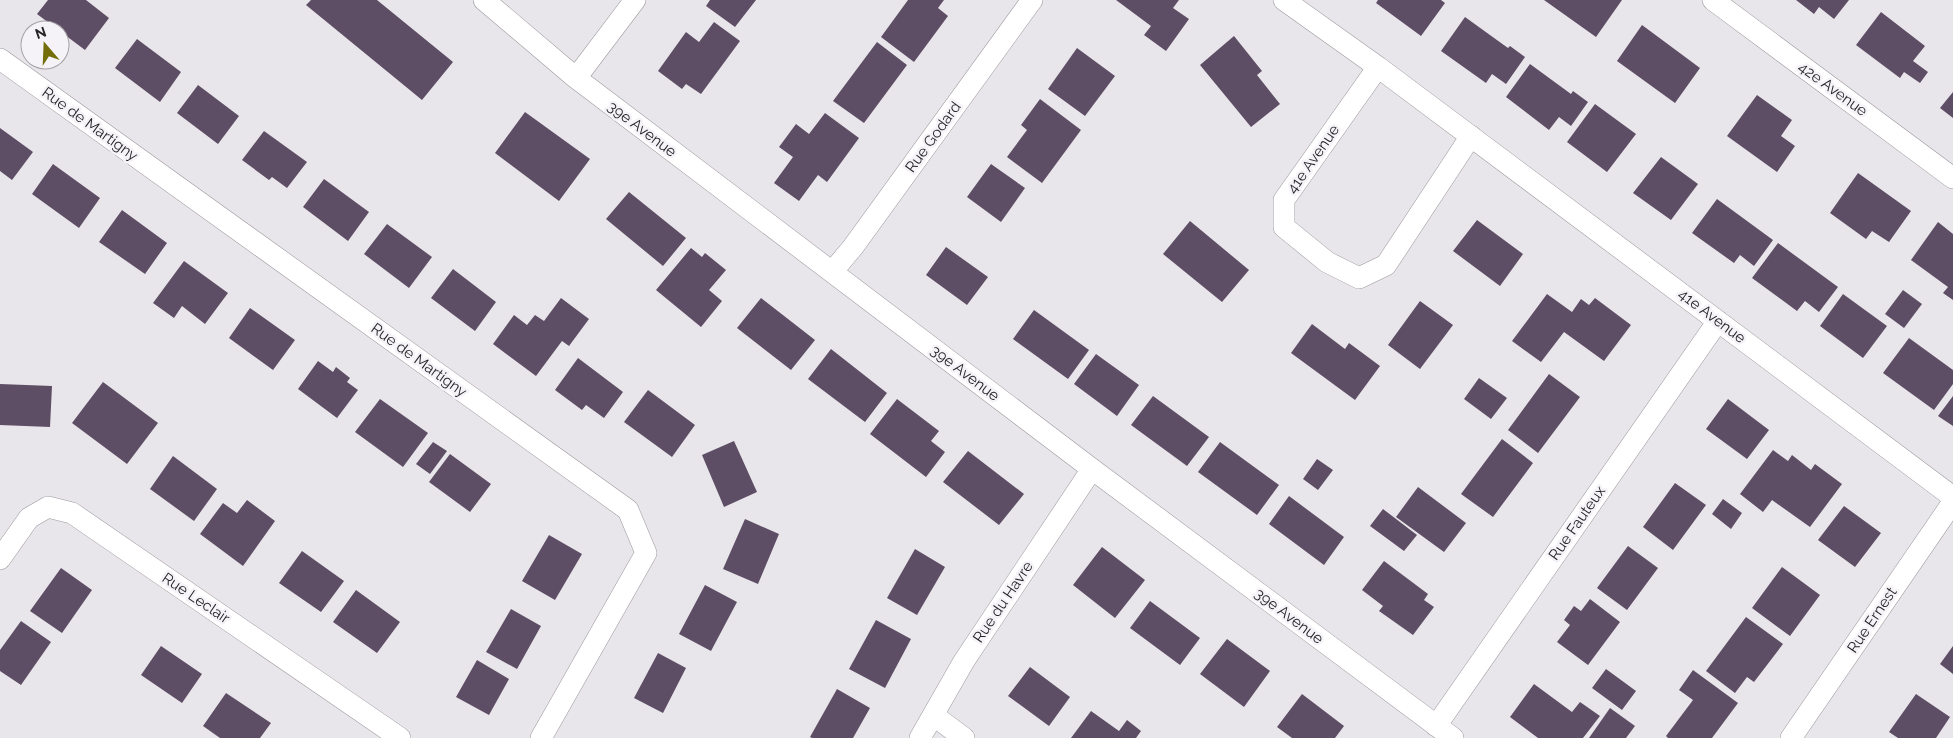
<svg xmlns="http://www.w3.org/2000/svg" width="1953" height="738" viewBox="0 0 1953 738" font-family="Raleway,sans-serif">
<rect width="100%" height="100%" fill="#e9e6eb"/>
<path fill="#5e4e65" d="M48 0H86L109 18 85 50 37 14Z
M311 0H377L453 62 422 100 306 5Z
M710 0H756L735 27 706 6Z
M908 0H944L938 8 948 16 914 62 881 37Z
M1116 0H1179L1173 8 1189 19 1166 51 1144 35 1151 26Z
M1378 0H1441L1445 3 1421 36 1376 3Z
M1544 0H1622L1596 37Z
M1796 0H1849L1834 19 1819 7 1814 14Z
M1881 12 1925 46 1913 61 1928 72 1920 83 1904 72 1900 78 1856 45Z
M1465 17 1508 48 1510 46 1525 57 1506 84 1492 74 1486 83 1441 51Z
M714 22 740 41 701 94 686 84 682 89 658 71 686 32 699 42Z
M1642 25 1700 68 1675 103 1617 61Z
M1234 36 1262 71 1257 75 1280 104 1251 127 1200 65Z
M137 39 181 72 160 102 115 68Z
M877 42 907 65 864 123 833 101Z
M1077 48 1115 76 1085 116 1048 89Z
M1530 64 1571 94 1573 91 1588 102 1571 126 1559 117 1549 130 1506 97Z
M198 85 239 116 218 144 177 113Z
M1953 92V118L1940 108Z
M1757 95 1792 120 1781 136 1795 146 1777 172 1727 136Z
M1040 99 1081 130 1042 183 1007 157 1027 130 1021 125Z
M1595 104 1636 134 1607 172 1567 142Z
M525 112 590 159 559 201 495 153Z
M825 113 859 138 827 182 818 175 799 201 774 183 793 157 779 147 796 124 809 134Z
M0 128 33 152 12 180 0 171Z
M264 131 307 162 287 188 272 177 269 180 242 160Z
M1661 157 1698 184 1671 220 1633 193Z
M53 164 100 198 79 228 32 194Z
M991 164 1025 188 1001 222 967 197Z
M1858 173 1911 211 1889 242 1872 231 1866 239 1830 213Z
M324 179 369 212 348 241 303 207Z
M629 192 686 238 663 266 606 219Z
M1717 199 1773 240 1754 266 1740 255 1734 263 1692 233Z
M122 210 167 243 145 274 99 242Z
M1477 220 1523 254 1500 286 1453 251Z
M1190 221 1249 270 1222 302 1163 254Z
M1938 222 1953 234V300L1943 293 1948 287 1911 260Z
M387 224 432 257 409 288 364 254Z
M1778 243 1838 287 1819 312 1805 301 1797 311 1752 278Z
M946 247 988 277 967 305 926 275Z
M691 248 702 257 705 253 726 270 709 290 722 301 701 327 656 290Z
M184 261 228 293 205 324 182 306 174 318 153 303Z
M453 269 496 302 475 331 431 298Z
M1903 290 1922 304 1904 328 1885 314Z
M1547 294 1572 312 1581 299 1589 305 1595 298 1631 325 1604 361 1564 332 1541 362 1512 341Z
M1843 294 1887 326 1863 358 1820 326Z
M561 298 589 319 569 346 562 341 536 376 493 344 514 315 527 325 535 315 544 321Z
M761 298 815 340 791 370 737 328Z
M1420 301 1453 325 1420 369 1388 345Z
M250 308 295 340 273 370 229 338Z
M1034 310 1089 350 1068 379 1013 339Z
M1312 324 1345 349 1349 343 1380 366 1355 400 1291 353Z
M1909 338 1953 370V384L1934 410 1883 373Z
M831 349 887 393 865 422 808 379Z
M1096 354 1139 385 1117 416 1074 384Z
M578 358 623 392 604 418 586 405 582 410 555 390Z
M318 361 333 372 336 367 350 378 347 382 358 390 337 418 298 389Z
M1549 374 1580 397 1538 453 1508 430Z
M1479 378 1507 398 1491 419 1464 399Z
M103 382 158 423 127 464 72 423Z
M0 384 52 386 50 427 0 425Z
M648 390 695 425 672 457 624 422Z
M1153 396 1209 437 1187 466 1131 425Z
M1953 396V426L1938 416Z
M380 399 428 433 403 467 355 432Z
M897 399 939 431 931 441 945 452 926 477 870 434Z
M1728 399 1769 430 1747 459 1706 429Z
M1502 439 1533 463 1493 517 1461 494Z
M734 441 757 492 724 507 702 455Z
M433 442 447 451 430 474 416 464Z
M1220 442 1279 485 1257 515 1198 472Z
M1773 450 1788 461 1792 455 1811 470 1815 464 1842 484 1810 527 1772 500 1763 512 1740 494Z
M968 451 1024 494 999 525 943 482Z
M450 454 491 484 470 512 429 482Z
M173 456 217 489 194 521 150 489Z
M1317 459 1333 470 1318 490 1303 479Z
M1675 483 1706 505 1673 550 1643 527Z
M1418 487 1466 523 1444 552 1396 517Z
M1289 496 1344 537 1324 565 1269 524Z
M1723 499 1742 513 1731 529 1712 514Z
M247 500 275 521 243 566 200 534 223 503 237 513Z
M1844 506 1881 533 1855 567 1818 540Z
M1383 509 1417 535 1404 551 1370 526Z
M745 519 779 534 758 584 723 569Z
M549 535 582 554 555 600 522 581Z
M1628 546 1658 568 1627 610 1597 588Z
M1102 547 1145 580 1115 618 1073 585Z
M915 549 945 567 917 615 887 598Z
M302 551 344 581 321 612 279 583Z
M1384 561 1428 594 1424 600 1434 607 1413 635 1379 611 1383 606 1362 590Z
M1782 567 1820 595 1790 636 1752 608Z
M61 568 92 590 62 633 30 611Z
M705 585 737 602 711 651 679 634Z
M356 590 400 622 377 653 333 622Z
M1590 599 1620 622 1588 665 1557 642 1570 625 1564 620 1574 606 1581 611Z
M1150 601 1200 638 1180 665 1130 628Z
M511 609 541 626 517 669 486 652Z
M1746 617 1783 644 1754 682 1747 677 1735 693 1706 671Z
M876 620 911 639 885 688 849 669Z
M21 621 51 642 21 685 0 671V650Z
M1227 639 1270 671 1244 707 1200 674Z
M161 646 202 674 182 703 141 675Z
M1953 646V674L1940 664Z
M658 653 686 668 663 713 634 698Z
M477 660 509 679 489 715 456 697Z
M1030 667 1070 697 1049 726 1008 696Z
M1606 669 1636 691 1622 710 1592 688Z
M1693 670 1738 703 1712 738H1668L1666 736 1693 700 1679 690Z
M1534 684 1572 712 1580 702 1600 716 1583 738H1538L1510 717Z
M837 689 870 708 853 738H812L810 737Z
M226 693 271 723 260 738H220L203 726Z
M1302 694 1344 726 1335 738H1292L1277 727Z
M1916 694 1950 717 1936 738H1898L1889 732Z
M1610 708 1635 726 1626 738H1589Z
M1091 711 1119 731 1127 720 1141 731 1136 738H1071Z"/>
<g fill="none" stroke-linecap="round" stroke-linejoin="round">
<defs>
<path id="minor" d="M484 0 576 78 1092 469 1453 738
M1284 0 1378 67 1953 497
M1713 0 1953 178
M0 59 628 510 646 553 541 738
M1378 67 1284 200V227L1327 262 1359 278 1386 265 1471 136
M576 78 635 0
M832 272 853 247 1032 0
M0 559 29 518 48 507 72 513 400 738
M933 715 964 738
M1436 726 1718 321
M920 738 964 661 1092 469
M1791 738 1953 502"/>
</defs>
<use href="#minor" stroke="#9b989d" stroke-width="22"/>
<use href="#minor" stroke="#fff" stroke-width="21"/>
</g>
<g text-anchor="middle" stroke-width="5" stroke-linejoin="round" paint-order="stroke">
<g font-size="15" fill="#262526" stroke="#f6f3f8">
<text transform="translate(1833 89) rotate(36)" y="5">42e Avenue</text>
<text transform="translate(90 124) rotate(36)" y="5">Rue de Martigny</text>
<text transform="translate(642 129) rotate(37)" y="5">39e Avenue</text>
<text transform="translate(933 137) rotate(-54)" y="5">Rue Godard</text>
<text transform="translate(1313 159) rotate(-55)" y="5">41e Avenue</text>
<text transform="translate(1712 316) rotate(37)" y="5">41e Avenue</text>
<text transform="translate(419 360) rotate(36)" y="5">Rue de Martigny</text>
<text transform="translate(965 373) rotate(37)" y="5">39e Avenue</text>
<text transform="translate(1577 523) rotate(-55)" y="5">Rue Fauteux</text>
<text transform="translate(196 598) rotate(34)" y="5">Rue Leclair</text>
<text transform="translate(1003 602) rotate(-56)" y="5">Rue du Havre</text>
<text transform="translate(1289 616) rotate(37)" y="5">39e Avenue</text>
<text transform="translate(1872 620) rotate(-56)" y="5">Rue Ernest</text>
</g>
</g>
<g transform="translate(45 45) rotate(341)"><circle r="24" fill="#f6f3f8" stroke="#a3a1a4"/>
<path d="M0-4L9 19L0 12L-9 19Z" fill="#736d0a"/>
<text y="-8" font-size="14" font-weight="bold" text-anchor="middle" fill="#262526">N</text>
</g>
</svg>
